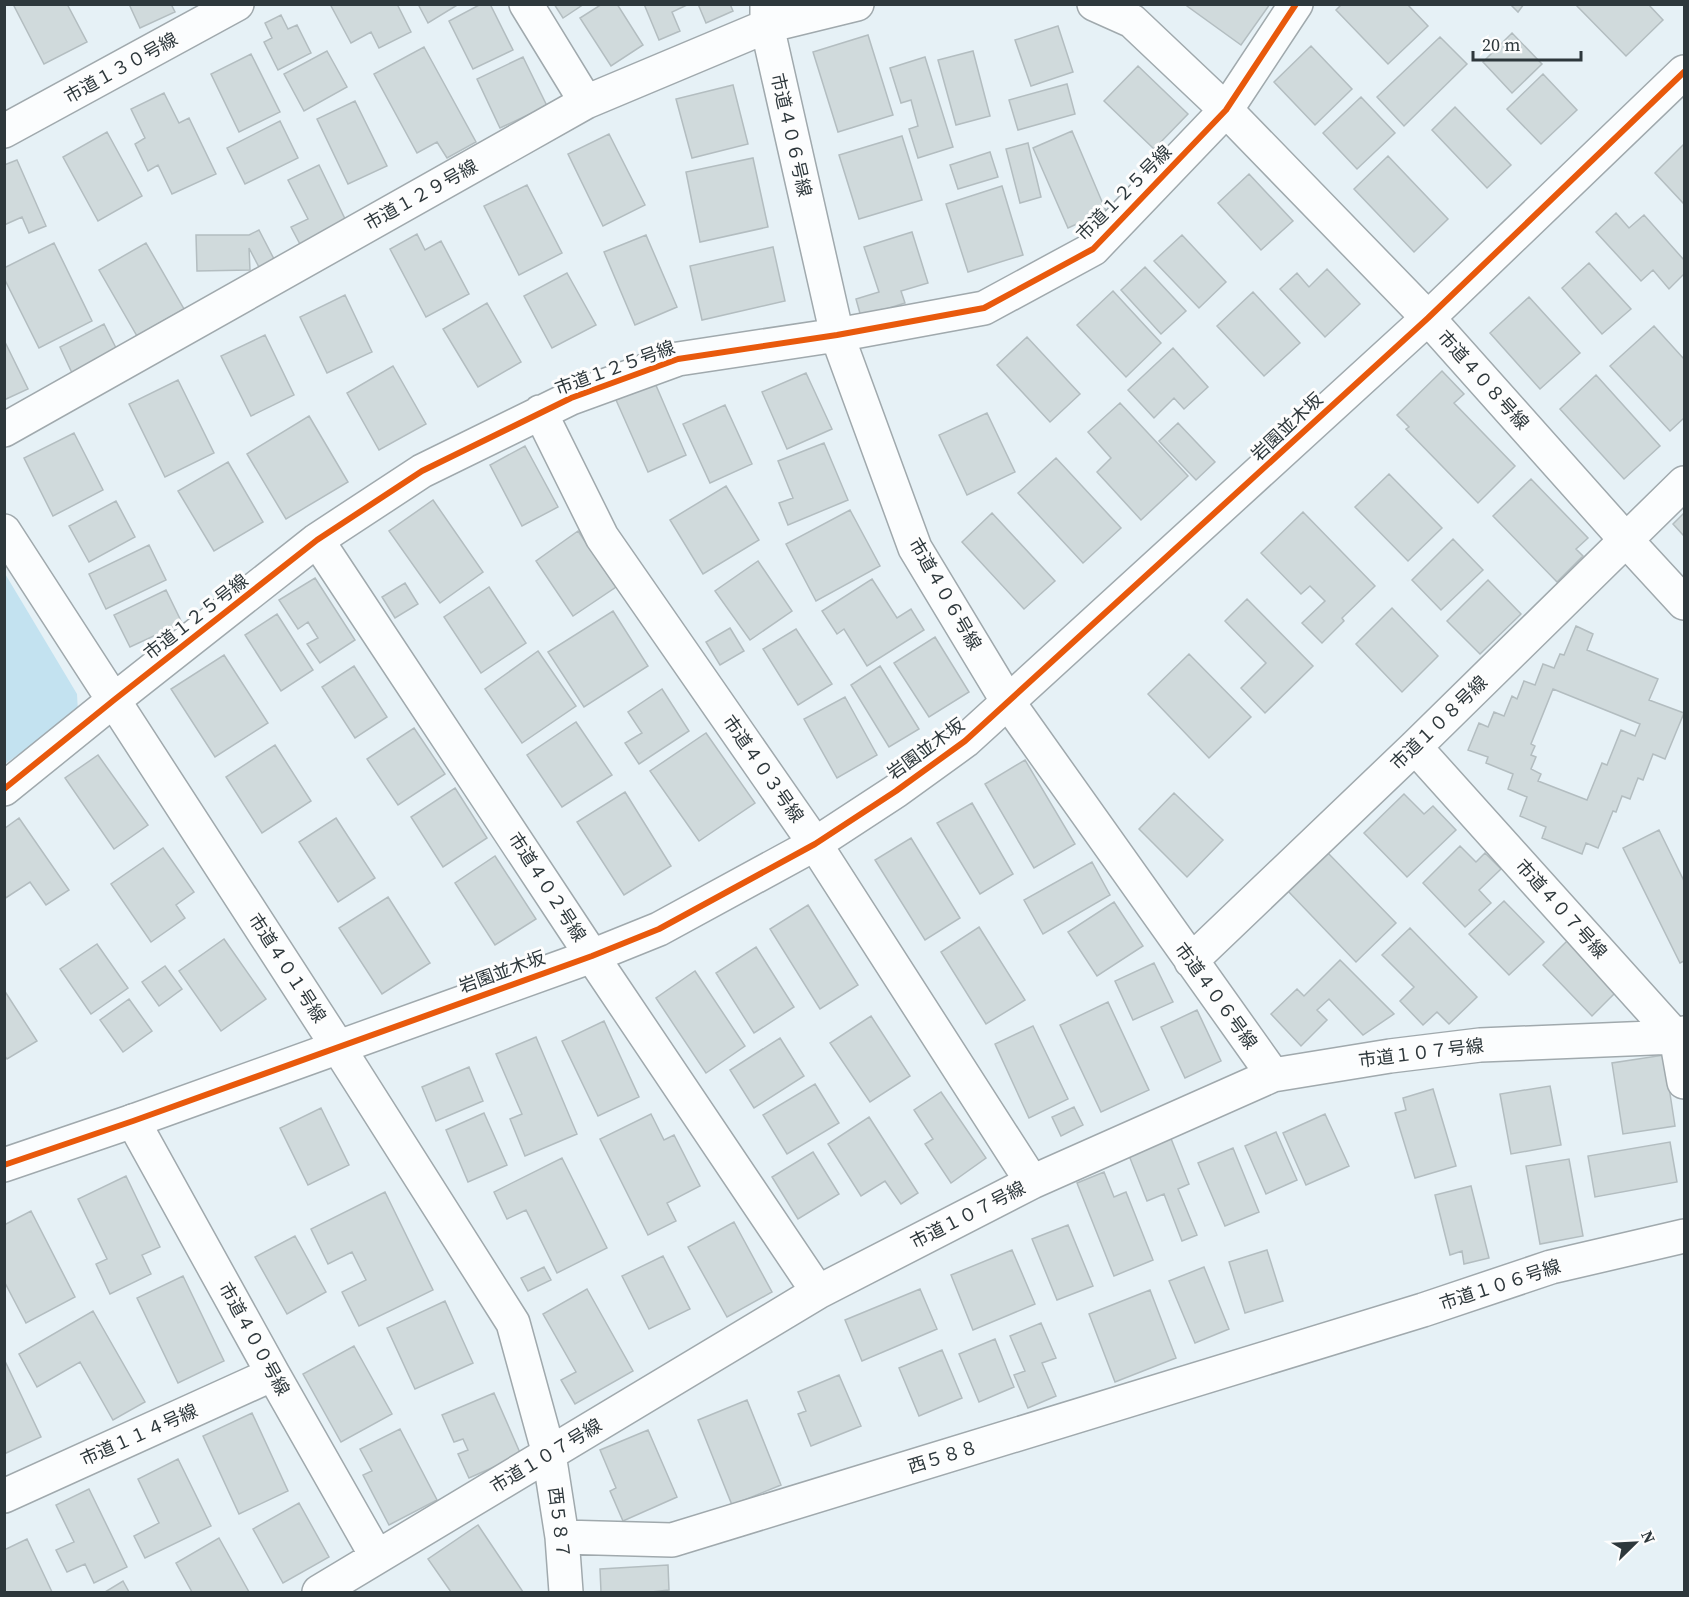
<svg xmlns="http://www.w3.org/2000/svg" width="1689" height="1597" viewBox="0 0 1689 1597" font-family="'Source Serif 4','Noto Sans JP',serif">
<rect width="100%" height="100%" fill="#e6f1f6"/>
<path fill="#c3e2f0" d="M4 572 77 694 78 712 5 764Z"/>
<path fill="#d0dadc" stroke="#b3bdc0" stroke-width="1.5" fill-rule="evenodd" d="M13 4H67L87 42 44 64Z
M129 4H171L175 12 140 28Z
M330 4H397L411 32 379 48 371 32 351 43Z
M418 4H459L428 23Z
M481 4H490L513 50 473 69 449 21Z
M554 4H584L563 18Z
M602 4H617L643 45 611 66 580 18Z
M644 4H689L672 12 680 31 659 40Z
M698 4H730L733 11 706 23Z
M1188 4H1270L1241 45 1187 6Z
M1342 4H1407L1428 26 1388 64 1336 10Z
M1510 4H1524L1518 12Z
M1575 4H1648L1663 20 1626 56Z
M281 15 288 29 297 25 311 53 278 70 264 42 272 38 265 23Z
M1058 26 1073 72 1031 86 1015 40Z
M1512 33 1542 64 1512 93 1483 62Z
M868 35 893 115 838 132 813 52Z
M1440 37 1467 64 1404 126 1377 97Z
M1311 46 1352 89 1315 125 1274 82Z
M424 47 476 142 447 158 437 142 417 153 374 74Z
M327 51 347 87 304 111 284 74Z
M973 51 990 116 956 125 938 60Z
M251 54 280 112 239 132 211 74Z
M523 57 547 106 500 128 477 79Z
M925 57 953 147 918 158 909 129 918 126 911 100 901 103 890 68Z
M1138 66 1188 114 1154 149 1104 101Z
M1543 74 1577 110 1541 144 1507 109Z
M1067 84 1075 114 1018 130 1009 100Z
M733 85 748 144 692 158 676 99Z
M164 93 179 123 189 118 216 174 172 194 158 165 148 171 135 144 145 138 131 109Z
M1361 97 1395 133 1357 169 1323 133Z
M355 101 387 166 348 184 317 119Z
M1455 107 1511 165 1487 188 1432 130Z
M280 121 298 158 245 184 227 148Z
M1072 131 1106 211 1068 228 1033 148Z
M107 132 142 196 98 221 63 157Z
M609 134 645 205 603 226 568 154Z
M902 136 922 200 859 219 839 155Z
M1028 143 1041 197 1020 203 1006 149Z
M1684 144V204L1655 173Z
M990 152 998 177 958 189 950 165Z
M1388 156 1448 219 1414 252 1354 189Z
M753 158 768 227 700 242 686 172Z
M17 160 46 226 29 233 22 217 4 225V165Z
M319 165 347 223 301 246 291 227 308 219 288 180Z
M1249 174 1293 221 1261 250 1218 203Z
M527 185 562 253 519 275 484 206Z
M1002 186 1023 255 968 272 946 204Z
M1616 213 1629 228 1644 215 1684 260V274L1669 289 1653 270 1641 281 1596 232Z
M259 230 275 261 260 269 249 248 250 270 197 271 196 235H249Z
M912 232 928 283 901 291 905 303 861 317 856 299 879 292 864 247Z
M417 234 425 250 441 241 469 294 426 317 390 249Z
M646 235 677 307 635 325 604 252Z
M1182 235 1226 282 1199 308 1154 261Z
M54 243 92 321 39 348 4 278V268Z
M146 243 184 309 137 336 99 270Z
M773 247 785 301 702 320 690 266Z
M1589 263 1631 309 1602 334 1562 288Z
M1145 267 1186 311 1161 334 1121 290Z
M1327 269 1360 304 1325 337 1280 289 1297 273 1309 287Z
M567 273 596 325 552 348 524 296Z
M1113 291 1161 343 1126 377 1077 325Z
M1253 292 1300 343 1264 376 1217 326Z
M345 295 372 352 327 373 300 317Z
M1529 297 1580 353 1540 389 1490 333Z
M487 303 521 362 478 387 443 329Z
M104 324 117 350 72 373 60 347Z
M1654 326 1684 359V418L1670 431 1610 366Z
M265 335 294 395 251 416 221 356Z
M1027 337 1080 394 1050 422 997 365Z
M4 340 28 389 4 400Z
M1173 348 1208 387 1184 409 1174 398 1154 418 1128 390Z
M393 366 426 424 379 450 347 393Z
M1442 371 1464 394 1454 403 1515 466 1478 503 1406 429 1409 427 1397 415Z
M806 373 832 429 787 449 762 392Z
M1596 375 1660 446 1624 479 1560 409Z
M178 380 214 453 165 477 129 404Z
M655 383 686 455 648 472 616 400Z
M1120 403 1188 476 1141 520 1097 472 1111 458 1088 432Z
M725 405 752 464 710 483 683 424Z
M987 413 1015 472 967 495 939 435Z
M309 416 348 482 286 519 247 454Z
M1178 423 1215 462 1196 480 1159 441Z
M74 433 103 490 53 516 24 458Z
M824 443 848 500 788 525 779 503 793 498 778 461Z
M525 446 558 507 522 526 490 465Z
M1056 458 1121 528 1083 563 1018 493Z
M228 462 263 522 214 551 178 491Z
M1389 474 1442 528 1408 561 1355 507Z
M1531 479 1588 538 1576 549 1583 556 1557 582 1493 516Z
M726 486 759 540 703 574 670 520Z
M433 500 483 572 440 603 389 531Z
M116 501 135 537 89 562 69 526Z
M850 510 880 566 816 601 786 544Z
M1303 512 1375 586 1342 618 1344 621 1322 643 1302 623 1325 601 1310 586 1301 594 1261 553Z
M992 513 1055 581 1024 609 962 542Z
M1684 513V536L1673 524Z
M578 531 616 587 573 616 536 561Z
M1453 539 1483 570 1441 610 1412 580Z
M149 545 166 580 106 609 89 574Z
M758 561 792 611 750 640 715 591Z
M315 578 355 640 320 663 307 644 318 638 308 622 298 629 279 600Z
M872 579 897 618 911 609 924 630 867 666 844 629 837 634 822 611Z
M1488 580 1521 614 1480 654 1447 621Z
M405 583 418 604 395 618 382 597Z
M489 587 526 643 481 673 444 617Z
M166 590 182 623 130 647 114 615Z
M1247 599 1313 666 1265 713 1241 688 1266 663 1225 621Z
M1392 608 1438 656 1402 692 1356 644Z
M613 611 648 666 584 707 548 652Z
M277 614 313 670 281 691 245 635Z
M1576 626 1593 634 1587 650 1658 679 1649 700 1684 713 1665 759 1653 754 1643 780 1638 778 1630 799 1622 796 1616 812 1613 811 1598 848 1586 843 1582 854 1542 838 1546 827 1520 816 1527 797 1508 789 1513 774 1486 763 1488 757 1468 750 1479 723 1488 727 1494 712 1504 716 1512 696 1517 699 1524 681 1535 685 1543 664 1554 668 1560 654 1564 655ZM1553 689 1640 724 1635 736 1621 730 1607 765 1602 763 1587 800 1538 781 1541 774 1531 769 1536 757 1531 755 1535 746 1531 744Z
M730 628 744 651 720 665 706 642Z
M796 629 832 684 798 705 763 649Z
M935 637 969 692 929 717 894 663Z
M538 651 576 706 522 743 485 689Z
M1189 654 1251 717 1209 758 1148 694Z
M224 655 268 723 215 757 171 689Z
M354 666 387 717 355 738 322 687Z
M880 666 919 729 889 747 851 685Z
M662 689 689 731 639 764 625 743 642 733 628 712Z
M845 697 877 755 837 778 804 719Z
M576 722 612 775 562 807 527 755Z
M414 728 445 774 398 805 367 759Z
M706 733 755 803 699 841 650 771Z
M275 745 311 801 262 833 226 777Z
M98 755 148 825 114 849 65 778Z
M1025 760 1075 844 1034 868 985 784Z
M455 788 487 838 443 867 411 817Z
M625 792 671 866 624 895 577 822Z
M1174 793 1223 840 1187 877 1139 829Z
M1404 794 1424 814 1433 806 1456 830 1407 877 1364 833Z
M972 803 1013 874 980 894 937 823Z
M19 818 69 890 46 905 30 882 4 899V829Z
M336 818 375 878 338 902 299 842Z
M1659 830 1684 881V961L1680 963 1623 848Z
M911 838 960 918 925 940 875 860Z
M1460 846 1476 862 1485 853 1501 869 1479 890 1491 903 1465 927 1423 883Z
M163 848 194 892 176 905 185 918 151 942 111 884Z
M1327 852 1396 923 1356 962 1287 890Z
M495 856 536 919 495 945 455 883Z
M1092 862 1110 895 1043 934 1024 900Z
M388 897 430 963 382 994 339 928Z
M1504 901 1544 942 1509 975 1469 934Z
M1114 902 1143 946 1097 976 1068 932Z
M808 905 858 985 820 1009 770 929Z
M979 927 1025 1000 986 1024 941 952Z
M1410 928 1477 997 1449 1024 1437 1012 1423 1025 1400 1001 1414 987 1382 955Z
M224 939 266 999 221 1031 179 971Z
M1567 941 1616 992 1592 1016 1543 965Z
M97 944 128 988 91 1014 60 969Z
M756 947 794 1007 754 1033 716 973Z
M1340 960 1394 1014 1363 1035 1329 999 1317 1010 1327 1020 1301 1046 1271 1014 1297 989 1304 996Z
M1154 963 1173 1002 1133 1020 1115 981Z
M165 966 182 989 159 1006 142 982Z
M695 971 745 1046 706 1073 656 998Z
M4 990 37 1041 7 1059 4 1055Z
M129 999 152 1031 123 1052 100 1020Z
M1108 1002 1149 1090 1101 1112 1060 1025Z
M1197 1010 1221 1061 1185 1078 1161 1027Z
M871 1016 910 1076 870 1102 830 1043Z
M604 1021 639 1097 598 1116 562 1041Z
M1033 1026 1068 1099 1029 1118 995 1044Z
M536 1037 577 1134 525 1156 510 1119 522 1114 496 1054Z
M780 1038 804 1076 754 1108 730 1070Z
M1664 1055 1675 1126 1623 1134 1612 1063Z
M469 1067 483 1101 436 1121 422 1087Z
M815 1084 839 1123 787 1154 763 1115Z
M1550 1086 1561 1145 1511 1154 1500 1094Z
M1433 1089 1456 1166 1415 1178 1395 1113 1406 1110 1403 1098Z
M941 1092 986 1158 951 1183 925 1144 933 1139 914 1110Z
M1074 1107 1083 1125 1061 1136 1052 1117Z
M321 1108 349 1165 308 1185 280 1128Z
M484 1113 507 1165 468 1182 446 1130Z
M651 1114 664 1140 674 1135 700 1186 667 1203 676 1221 648 1235 600 1139Z
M1325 1114 1349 1166 1306 1185 1283 1133Z
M869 1117 918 1193 901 1204 885 1181 861 1196 828 1144Z
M1276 1132 1297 1180 1266 1194 1245 1146Z
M1170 1136 1189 1184 1178 1189 1197 1235 1182 1241 1164 1194 1147 1201 1128 1153Z
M1670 1142 1677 1182 1595 1197 1588 1156Z
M1233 1148 1259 1212 1225 1226 1198 1163Z
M813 1152 839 1194 798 1219 772 1177Z
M562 1158 607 1248 557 1273 526 1210 507 1219 494 1192Z
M1569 1159 1583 1236 1540 1244 1526 1166Z
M1104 1172 1114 1197 1126 1192 1153 1260 1114 1276 1077 1183Z
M126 1176 160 1247 142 1255 151 1274 110 1294 96 1264 107 1259 78 1199Z
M1471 1186 1489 1258 1464 1264 1462 1251 1450 1255 1435 1195Z
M385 1192 433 1290 359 1326 342 1292 366 1280 352 1252 328 1264 311 1229Z
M31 1211 75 1297 26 1323 4 1281V1225Z
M734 1222 772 1292 727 1317 688 1247Z
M1068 1225 1093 1286 1057 1300 1032 1239Z
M295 1236 326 1292 287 1314 255 1257Z
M1012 1250 1035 1304 973 1330 951 1275Z
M1267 1250 1283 1301 1245 1313 1229 1262Z
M663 1256 690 1309 649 1329 622 1276Z
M544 1267 551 1280 528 1291 521 1278Z
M1204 1267 1229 1329 1195 1343 1169 1281Z
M183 1276 224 1361 178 1383 137 1298Z
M587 1289 633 1371 575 1404 561 1380 576 1372 543 1314Z
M920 1289 937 1329 862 1361 845 1320Z
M1150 1290 1176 1358 1115 1382 1089 1314Z
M445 1301 473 1363 415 1389 387 1328Z
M93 1311 145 1402 113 1420 80 1362 37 1387 19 1354Z
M1041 1323 1056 1358 1042 1363 1056 1396 1028 1408 1014 1375 1025 1371 1010 1336Z
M995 1339 1014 1387 979 1402 959 1354Z
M354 1346 392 1414 341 1442 303 1374Z
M942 1350 962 1398 919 1416 899 1368Z
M4 1359 41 1437 4 1454Z
M839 1375 861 1426 811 1446 798 1414 806 1411 798 1392Z
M494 1393 521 1455 469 1478 458 1454 468 1450 463 1439 454 1442 442 1415Z
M747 1400 781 1485 732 1505 698 1420Z
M252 1413 288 1491 239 1514 203 1436Z
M400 1429 437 1500 389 1525 363 1475 372 1471 360 1449Z
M648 1430 677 1497 623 1521 610 1491 616 1488 600 1450Z
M178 1459 211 1526 145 1558 134 1536 159 1523 138 1479Z
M89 1489 127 1567 94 1583 85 1564 67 1572 56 1550 74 1542 56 1505Z
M299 1503 329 1557 283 1583 253 1529Z
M478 1525 523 1592H451L428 1559Z
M219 1538 249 1592H192L176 1563Z
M27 1539 52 1592H4V1550Z
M668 1565 669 1590 651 1592H601L600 1569Z
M123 1581 129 1592H105Z"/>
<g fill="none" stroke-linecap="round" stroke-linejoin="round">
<defs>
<path id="street" d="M526 4 586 102
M767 4V26L837 335 915 548 1008 702 1273 1075
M1094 4 1132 21 1226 110 1428 318 1626 540 1684 603
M4 131 237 4
M540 412 602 537 815 844 1032 1182
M4 430 586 102 767 26 857 4
M4 531 338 1047 513 1323 549 1454 562 1537 566 1592
M317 540 592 956 818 1292
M1415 747 1676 1037 1684 1082
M4 789 114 700 317 540 422 471 571 398 678 359 837 335 984 308 1093 249 1226 110 1296 4
M1191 961 1415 747 1684 483
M133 1121 273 1374 377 1557
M4 1496 273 1374
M562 1537 672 1540 1423 1310 1551 1267 1684 1236
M319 1592 818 1292 1032 1182 1273 1075 1390 1056 1480 1045 1676 1037 1684 1033"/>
<path id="secondary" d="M4 1165 133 1121 592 956 659 929 815 844 896 791 965 741 1428 318 1684 72"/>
</defs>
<use href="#street" stroke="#a0a9ad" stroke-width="36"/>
<use href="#secondary" stroke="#a0a9ad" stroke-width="36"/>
<use href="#street" stroke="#fbfdfe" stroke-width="33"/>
<use href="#secondary" stroke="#fbfdfe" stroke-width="33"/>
<defs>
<path id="cycleway" d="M4 789 114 700 317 540 422 471 571 398 678 359 837 335 984 308 1093 249 1226 110 1296 4
M4 1165 133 1121 592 956 659 929 815 844 896 791 965 741 1428 318 1684 72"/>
</defs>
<use href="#cycleway" stroke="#fdfdfd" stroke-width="10"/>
<use href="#cycleway" stroke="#e8590c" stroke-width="6"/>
</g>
<g text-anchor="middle" stroke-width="6" stroke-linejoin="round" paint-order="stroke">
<g font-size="18" fill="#2e383c" stroke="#fdfdfd">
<text transform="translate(121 68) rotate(-29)" y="6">市道１３０号線</text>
<text transform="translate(791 135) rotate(77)" y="6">市道４０６号線</text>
<text transform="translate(1124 193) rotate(-45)" y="6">市道１２５号線</text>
<text transform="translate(421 195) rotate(-29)" y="6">市道１２９号線</text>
<text transform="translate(615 368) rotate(-20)" y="6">市道１２５号線</text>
<text transform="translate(1483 380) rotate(48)" y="6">市道４０８号線</text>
<text transform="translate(1287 427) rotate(-43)" y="6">岩園並木坂</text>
<text transform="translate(945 594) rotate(60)" y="6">市道４０６号線</text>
<text transform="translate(196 617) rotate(-38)" y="6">市道１２５号線</text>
<text transform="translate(1439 723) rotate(-44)" y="6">市道１０８号線</text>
<text transform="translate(926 749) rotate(-36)" y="6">岩園並木坂</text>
<text transform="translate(763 769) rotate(55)" y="6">市道４０３号線</text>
<text transform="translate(547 887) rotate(57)" y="6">市道４０２号線</text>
<text transform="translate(1561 909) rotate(48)" y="6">市道４０７号線</text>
<text transform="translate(287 968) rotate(57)" y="6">市道４０１号線</text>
<text transform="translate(502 972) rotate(-20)" y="6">岩園並木坂</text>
<text transform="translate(1216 996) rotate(54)" y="6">市道４０６号線</text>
<text transform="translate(1421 1053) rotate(-7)" y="6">市道１０７号線</text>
<text transform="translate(968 1215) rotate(-27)" y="6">市道１０７号線</text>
<text transform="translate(1500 1285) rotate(-18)" y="6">市道１０６号線</text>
<text transform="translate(254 1339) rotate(61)" y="6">市道４００号線</text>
<text transform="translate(139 1435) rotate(-24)" y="6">市道１１４号線</text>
<text transform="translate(546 1456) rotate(-31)" y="6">市道１０７号線</text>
<text transform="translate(943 1457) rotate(-17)" y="6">西５８８</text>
<text transform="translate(559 1523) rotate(83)" y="6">西５８７</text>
</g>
</g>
<rect width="1689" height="1597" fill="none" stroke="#2e383c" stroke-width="12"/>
<g transform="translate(1635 1543) rotate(66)" stroke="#fdfdfd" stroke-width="4.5" paint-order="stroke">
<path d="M0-4.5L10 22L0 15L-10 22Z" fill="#2e383c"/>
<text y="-9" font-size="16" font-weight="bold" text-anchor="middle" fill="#2e383c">N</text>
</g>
<path d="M1473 51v9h108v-9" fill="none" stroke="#2e383c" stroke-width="3"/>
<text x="1482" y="51" font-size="18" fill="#2e383c" stroke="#fdfdfd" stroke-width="4.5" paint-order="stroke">20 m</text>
</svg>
